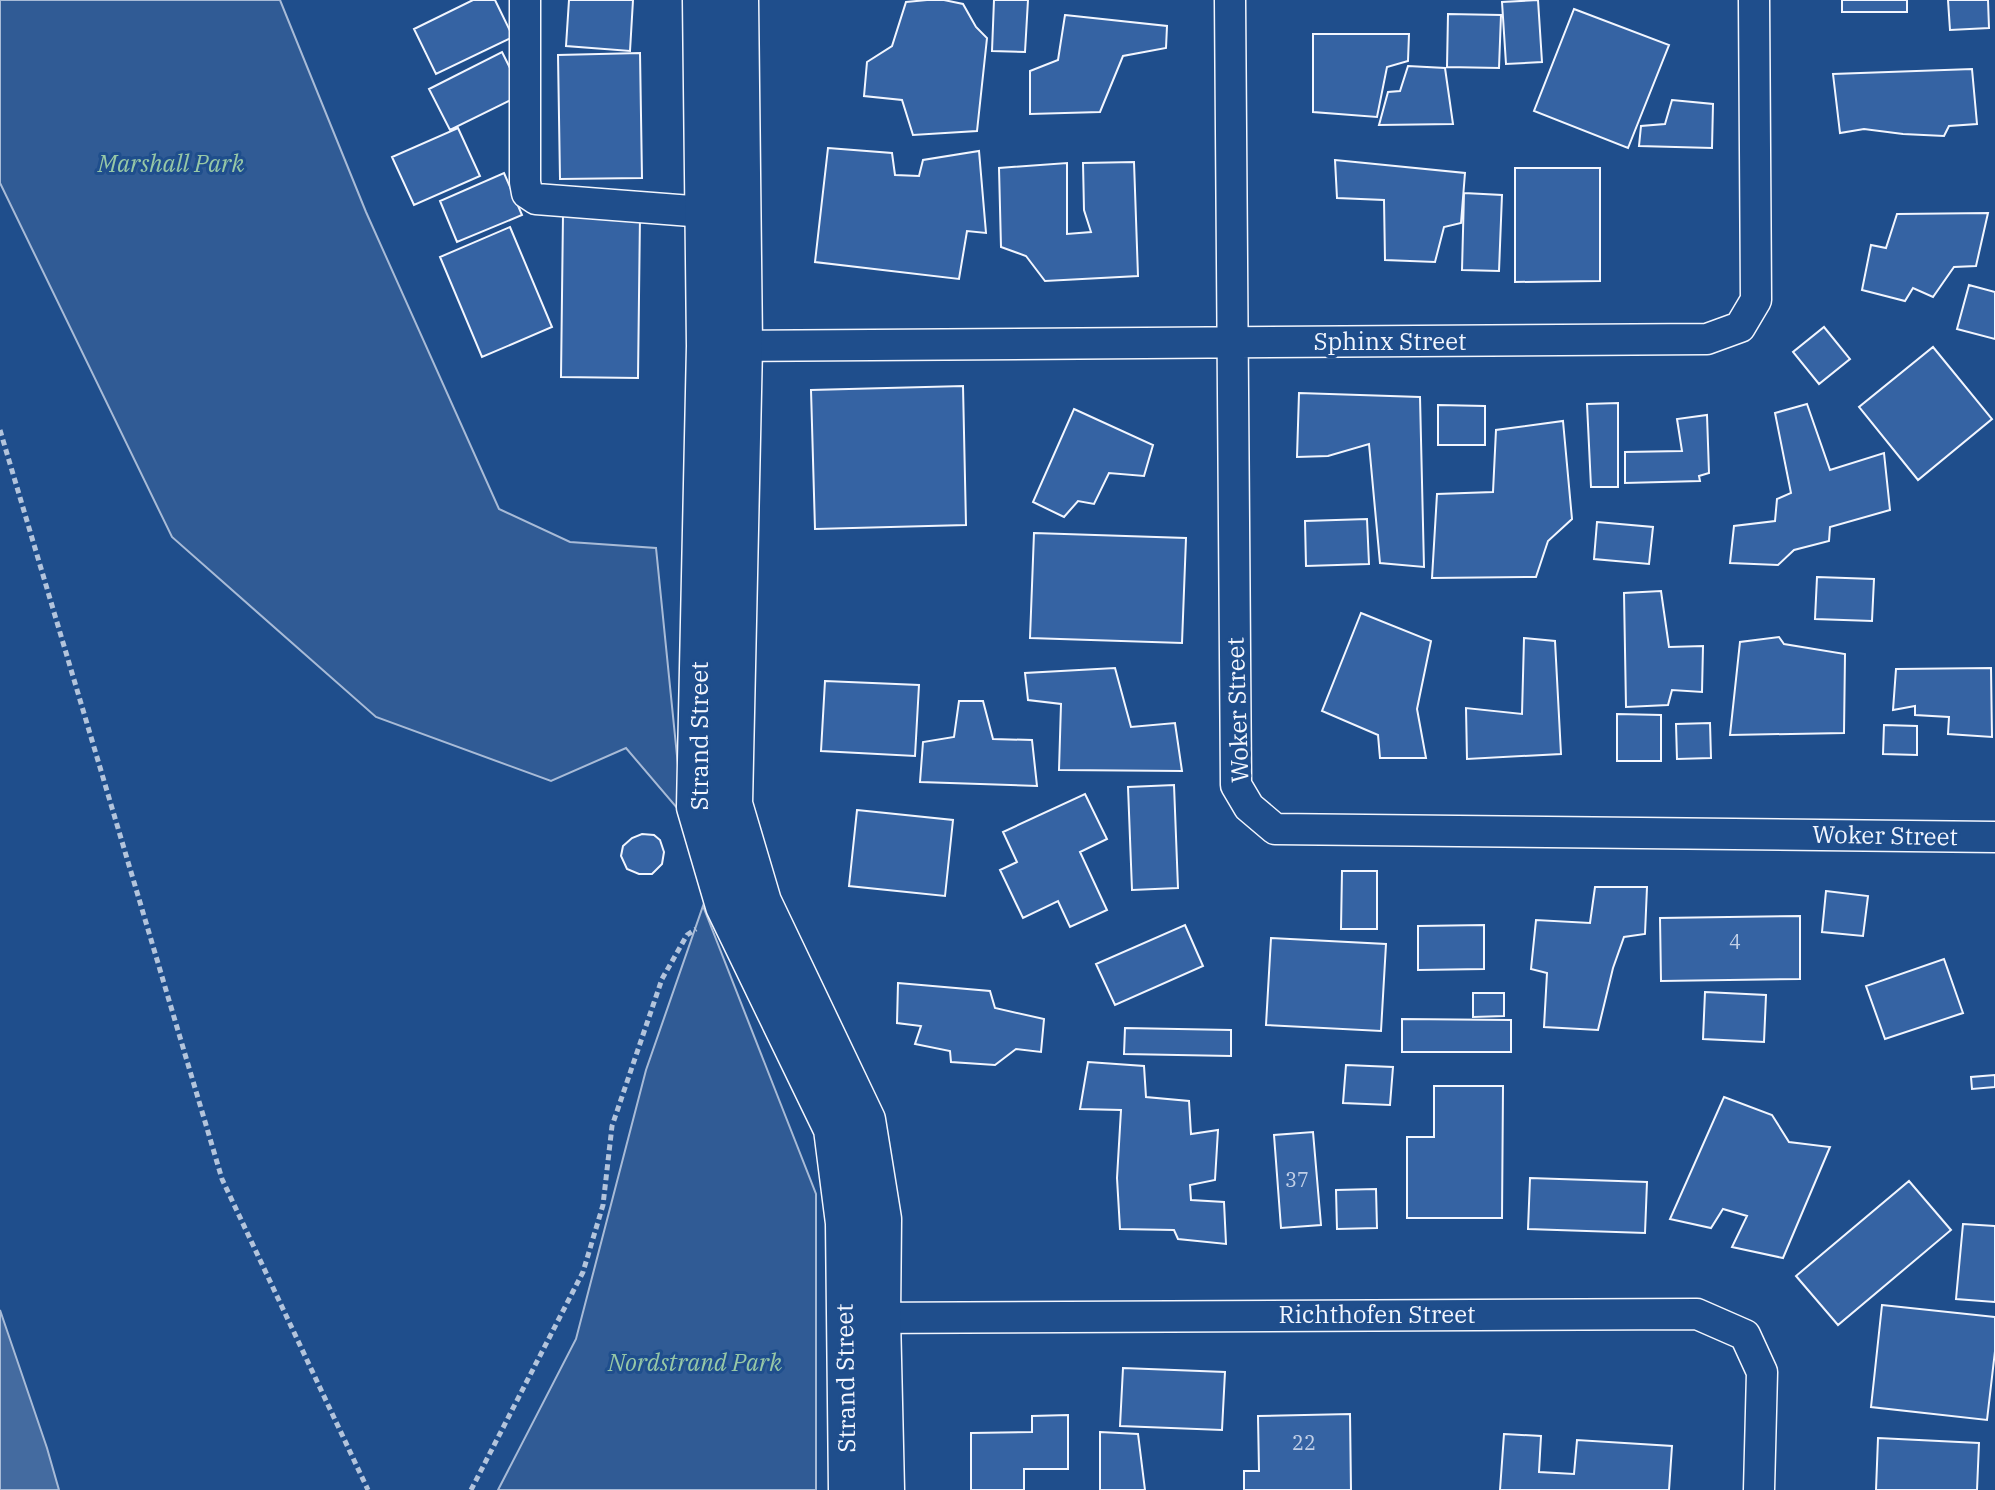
<svg xmlns="http://www.w3.org/2000/svg" width="1995" height="1490" viewBox="0 0 1995 1490" font-family="'IBM Plex Serif',serif">
<rect width="100%" height="100%" fill="#1f4e8c"/>
<path fill="#305b95" stroke="#a8bbd7" stroke-width="2" d="M0 0H280L366 212 499 509 570 542 656 548 683 815 626 748 551 781 376 717 172 537 0 183Z
M703 906 816 1194V1490H498L576 1339 646 1070Z"/>
<path fill="#446ba0" stroke="#a8bbd7" stroke-width="2" d="M0 1310 47 1448 59 1490H0Z"/>
<path fill="#3563a3" stroke="#f2f6ff" stroke-width="2" d="M473 0H495L513 37 436 74 414 29Z
M569 0H633L630 51 566 46Z
M927 0H944L963 4 976 27 987 38 977 131 913 135 902 100 864 96 867 62 892 46 906 2Z
M994 0H1028L1025 52 992 51Z
M1538 0 1542 62 1506 64 1502 2Z
M1842 0H1907V12H1842Z
M1948 0H1988L1989 28 1950 30Z
M1574 9 1669 45 1628 148 1534 111Z
M1448 14 1501 15 1499 68 1447 67Z
M1065 15 1167 26 1166 48 1123 56 1100 112 1030 114V71L1058 60Z
M1313 34H1409L1408 61 1387 67 1377 117 1313 112Z
M502 52 523 94 450 130 429 89Z
M640 53 642 178 560 179 558 55Z
M1408 66 1445 68 1453 124 1379 125 1388 92 1400 91Z
M1972 69 1977 124 1949 126 1944 136 1903 134 1864 129 1840 133 1833 74Z
M1672 100 1713 104 1712 148 1639 146 1641 126 1665 124Z
M458 128 480 176 414 205 392 157Z
M828 148 892 153 895 175 919 176 923 160 979 151 986 233 967 231 959 279 815 262Z
M1335 160 1465 173 1461 223 1444 227 1435 262 1385 260 1384 200 1337 198Z
M1134 162 1138 276 1045 281 1026 256 1001 247 999 168 1067 163V234L1091 232 1084 210 1083 163Z
M1515 168H1600V281L1515 282Z
M504 173 522 215 457 242 440 201Z
M1464 193 1502 195 1499 271 1462 270Z
M1988 213 1976 266 1954 267 1933 297 1913 288 1905 301 1862 290 1871 245 1886 248 1897 214Z
M563 214 640 215 638 378 561 377Z
M510 227 552 327 482 357 440 257Z
M1969 285 1995 292V339L1957 329Z
M1824 327 1850 359 1819 384 1793 352Z
M1933 347 1992 419 1918 480 1859 407Z
M963 386 966 525 815 529 811 390Z
M1299 393 1420 397 1424 567 1380 563 1369 444 1328 456 1297 457Z
M1618 403V487H1591L1587 404Z
M1807 404 1830 470 1884 453 1890 510 1830 527 1829 541 1794 550 1778 565 1730 563 1734 526 1775 521 1777 499 1791 493 1775 413Z
M1438 405 1485 406V445H1438Z
M1074 409 1153 445 1144 476 1109 473 1094 504 1078 501 1064 517 1033 502Z
M1707 415 1709 473 1699 476 1700 481 1625 483V452L1682 451 1677 419Z
M1563 421 1572 519 1548 541 1536 577 1432 578 1437 494 1493 492 1496 430Z
M1367 519 1369 564 1306 566 1305 521Z
M1597 522 1653 527 1649 564 1594 559Z
M1034 533 1186 538 1182 643 1030 638Z
M1817 577 1874 579 1872 621 1815 619Z
M1661 591 1669 647 1703 646 1702 692 1672 690 1668 705 1626 707 1624 593Z
M1361 613 1431 641 1417 709 1426 758H1380L1378 735 1322 711Z
M1779 637 1784 644 1845 654 1844 733 1730 735 1740 642Z
M1524 638 1555 641 1561 754 1467 759 1466 708 1522 714Z
M1115 668 1131 727 1175 723 1182 771 1059 770 1061 704 1028 700 1025 673Z
M1991 668 1992 737 1948 734 1949 717 1915 715V706L1893 710 1896 669Z
M825 681 919 685 915 756 821 751Z
M959 701H983L993 739 1032 740 1037 786 920 782 923 742 954 737Z
M1617 714 1661 715V761H1617Z
M1710 723 1711 758 1677 759 1676 724Z
M1884 725 1917 726V755L1883 754Z
M1174 785 1178 888 1132 890 1128 787Z
M1085 794 1107 839 1080 852 1107 910 1070 927 1058 901 1023 918 1000 870 1017 862 1003 832Z
M857 810 953 820 945 896 849 886Z
M642 834 654 835 660 840 664 852 662 864 652 874H639L627 869 621 856 623 846 632 838Z
M1342 871H1377V929H1341Z
M1595 887H1647L1645 934 1624 937 1613 968 1598 1030 1544 1027 1547 973 1531 969 1536 920 1590 923Z
M1826 891 1868 896 1863 936 1822 932Z
M1800 916V979L1661 981 1660 918Z
M1185 925 1203 966 1115 1005 1096 964Z
M1484 925V969L1418 970V926Z
M1271 938 1386 944 1381 1031 1266 1025Z
M1944 959 1963 1013 1885 1039 1866 986Z
M898 983 990 991 995 1008 1044 1019 1041 1052 1016 1049 995 1065 951 1062 950 1051 915 1044 921 1026 897 1023Z
M1705 992 1766 995 1764 1042 1703 1039Z
M1473 993H1504V1016L1473 1017Z
M1402 1019 1511 1020V1052H1402Z
M1125 1028 1231 1030V1056L1124 1054Z
M1088 1062 1144 1066 1146 1097 1189 1101 1191 1134 1218 1130 1215 1180 1190 1185 1191 1200 1224 1202 1226 1244 1178 1239 1174 1230 1120 1229 1117 1178 1121 1110 1080 1109Z
M1346 1065 1393 1067 1390 1105 1343 1103Z
M1995 1075V1087L1972 1089 1971 1077Z
M1434 1086H1503L1502 1218H1407V1137H1434Z
M1724 1097 1772 1115 1789 1142 1830 1147 1783 1258 1732 1247 1747 1216 1723 1209 1711 1228 1670 1219Z
M1313 1132 1321 1225 1281 1228 1274 1135Z
M1530 1178 1647 1182 1645 1233 1528 1229Z
M1909 1181 1951 1230 1838 1325 1796 1276Z
M1376 1189 1377 1228 1337 1229 1336 1190Z
M1963 1224 1995 1226V1302L1956 1299Z
M1882 1305 1995 1317V1351L1987 1420 1871 1407Z
M1123 1368 1225 1372 1222 1430 1120 1426Z
M1350 1414 1351 1490H1244V1471H1259L1258 1416Z
M1068 1415V1469H1024V1490H971V1433L1032 1432V1416Z
M1100 1432 1138 1434 1145 1490H1100Z
M1504 1434 1541 1436 1539 1472 1574 1474 1577 1440 1672 1446 1669 1490H1500Z
M1878 1438 1979 1443 1977 1490H1876Z"/>
<g fill="none" stroke-linecap="round" stroke-linejoin="round">
<defs>
<path id="minor" d="M525 0V182L527 193 536 199 704 212
M1230 0 1236 785 1249 807 1275 829 1995 837
M720 346 1707 339 1740 327 1756 300 1754 0
M859 1318 1697 1314 1745 1335 1762 1372 1759 1490"/>
<path id="tertiary" d="M702 0 706 346 696 807 725 906 833 1129 845 1223 848 1490
M739 0 743 346 733 804 762 902 866 1120 882 1219 881 1317 885 1490"/>
</defs>
<use href="#minor" stroke="#f2f6ff" stroke-width="33"/>
<use href="#tertiary" stroke="#f2f6ff" stroke-width="41"/>
<path stroke="#b3c4dc" stroke-width="5" stroke-dasharray="6 4" stroke-linecap="butt" d="M0 430 222 1179 368 1490
M471 1490 583 1272 603 1205 612 1126 662 979 687 935 696 929"/>
<use href="#minor" stroke="#1f4e8c" stroke-width="30"/>
<use href="#tertiary" stroke="#1f4e8c" stroke-width="38"/>
</g>
<g text-anchor="middle" stroke-width="6" stroke-linejoin="round" paint-order="stroke">
<g font-size="20" fill="#c3d1e8">
<text x="1735" y="949">4</text>
<text x="1297" y="1187">37</text>
<text x="1304" y="1450">22</text>
</g>
<g font-size="24" font-style="italic" fill="#97c8a6" stroke="#1f4e8c">
<text x="171" y="172">Marshall Park</text>
<text x="695" y="1371">Nordstrand Park</text>
</g>
<g font-size="24" fill="#f2f6ff" stroke="#1f4e8c">
<text x="1390" y="350">Sphinx Street</text>
<text transform="translate(1238 710) rotate(-92)" y="8">Woker Street</text>
<text transform="translate(700 736) rotate(-90)" y="8">Strand Street</text>
<text transform="translate(1885 836) rotate(1)" y="8">Woker Street</text>
<text x="1377" y="1323">Richthofen Street</text>
<text transform="translate(846 1378) rotate(-91)" y="8">Strand Street</text>
</g>
</g>
</svg>
